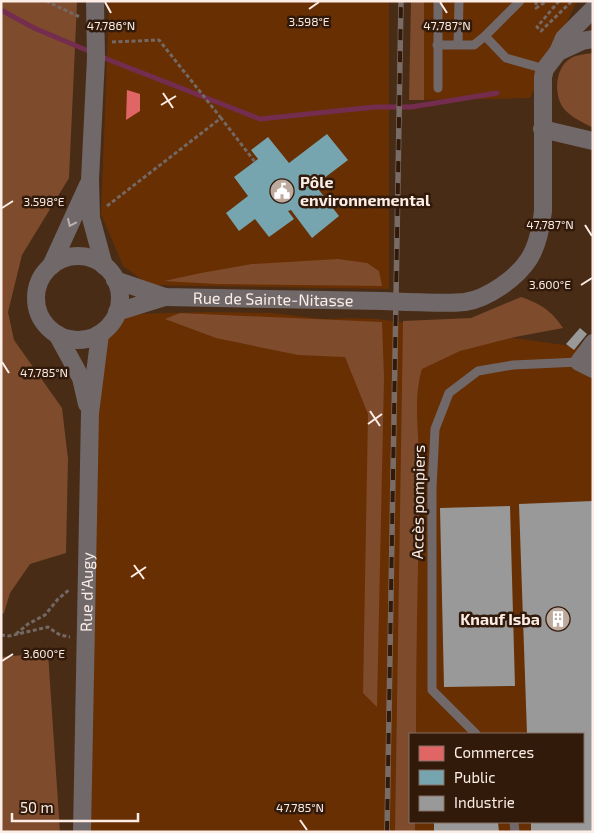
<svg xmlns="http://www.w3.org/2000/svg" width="594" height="833" viewBox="0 0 594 833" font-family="'Exo 2',sans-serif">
<rect width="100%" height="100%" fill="#482c16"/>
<path fill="#682f03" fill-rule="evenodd" d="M107 1H389V289L149 285 123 266 101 214 109 7Z
M424 1H577L530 98 424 100Z
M207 312 271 313 324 319 350 318 378 319 593 349V832H75L89 355 131 314ZM410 734H583V822H410Z"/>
<path fill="#7e4b2c" d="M1 1H76L77 3 69 178 22 255 8 312 14 340 62 408 68 459 66 553 30 564 10 593 4 613 1 615Z
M411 1H424V100H409Z
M593 53V128C584 123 573 118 566 111 554 100 554 72 567 61 573 55 585 54 593 53Z
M338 259 367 263 379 271 382 286 217 284 164 281 201 273 252 264Z
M521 297C541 304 551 310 563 328L515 337 460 351 422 369C412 401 420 441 420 475 418 561 416 648 416 734H410V822H415V832H395L403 321 471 318Z
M180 313 382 322 384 378 377 707 363 693 368 414 345 357 298 355 216 338 165 319Z
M48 653 60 832H1V657Z"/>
<path fill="#e06666" d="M127 90 140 94V111L126 120Z"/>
<path fill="#76a5af" d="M327 134 348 160 315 185 339 216 312 238 291 210 288 211 294 219 269 237 255 219 239 231 226 213 248 196 234 177 258 159 251 150 268 137 289 163Z"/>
<path fill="#999" d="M580 328 587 334 574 350 566 344Z
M593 501V832H531V822H583V734H527L519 504Z
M510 506 515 686 444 687 440 508Z
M434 822H498L499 832H434Z"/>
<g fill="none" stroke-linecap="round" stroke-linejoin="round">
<path stroke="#742d4f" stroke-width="5" d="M1 10 34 28 91 52
M99 56 260 119 375 107H411L497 93"/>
<path stroke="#746865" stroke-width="3" stroke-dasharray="4 2.5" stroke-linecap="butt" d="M46 1 80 17
M536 1V8L547 1
M559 1 537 27 541 31 572 1
M112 42 159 40 221 118
M107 206 221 118 255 162
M16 634 28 624 45 615 58 599 70 589
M1 635 9 636 48 627 60 635 70 637"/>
<path stroke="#71686a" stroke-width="9" d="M438 1V88
M485 36 506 58 545 69
M437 45H474L485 36 520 1
M458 45 459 1
M476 734 432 690V488L435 429 449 393 478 371 513 365 579 362
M514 822 515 832"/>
<g stroke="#71686a" stroke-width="18">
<path d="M95 1 96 58 90 180 91 218 104 266"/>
<path d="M558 52 582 41 593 39"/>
<path d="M542 129 593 141"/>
<circle cx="78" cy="298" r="42"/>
<path d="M51 266 88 185"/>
<path id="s1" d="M115 280 165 297 383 301"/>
<path d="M407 302C426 302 446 304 465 302 487 299 517 278 529 259 538 245 541 228 543 211V77L545 69 558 52 564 38 593 9"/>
<path d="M117 312 165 297"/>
<path d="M58 336 81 378 87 404"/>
<path d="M593 343 579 362 593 369"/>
<path id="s2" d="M82 832 90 413 100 334"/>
</g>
<defs>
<path id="rail" d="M387 832 401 1"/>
</defs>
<use href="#rail" stroke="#796c66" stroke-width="5.5"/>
<use href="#rail" stroke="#321a0b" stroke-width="4" stroke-dasharray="11" stroke-linecap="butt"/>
<path stroke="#71686a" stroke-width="18" d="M383 301 407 302"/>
</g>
<defs><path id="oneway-chevron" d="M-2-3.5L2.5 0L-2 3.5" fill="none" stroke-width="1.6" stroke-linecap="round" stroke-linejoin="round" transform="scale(1.25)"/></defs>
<use stroke="#bdb2af" href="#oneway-chevron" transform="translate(71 223) rotate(115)"/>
<path fill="none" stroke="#fceee7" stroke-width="2" d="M105 2 111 13M440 2 447 13M309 9 319 2M163 93 173 108M161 105 176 96M2 208 13 201M585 225 592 236M581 285 592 278M2 362 9 373M370 411 380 426M368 424 382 414M134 565 144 579M131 577 146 567M2 661 13 654M300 820 307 830"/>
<defs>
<symbol id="civic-disc" viewBox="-11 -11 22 22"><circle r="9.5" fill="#bdaa9e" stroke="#321a0b"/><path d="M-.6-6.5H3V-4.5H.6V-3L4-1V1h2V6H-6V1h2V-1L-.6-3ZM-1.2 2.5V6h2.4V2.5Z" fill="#fff"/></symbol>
<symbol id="building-disc" viewBox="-11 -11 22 22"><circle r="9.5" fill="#bdaa9e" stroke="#321a0b"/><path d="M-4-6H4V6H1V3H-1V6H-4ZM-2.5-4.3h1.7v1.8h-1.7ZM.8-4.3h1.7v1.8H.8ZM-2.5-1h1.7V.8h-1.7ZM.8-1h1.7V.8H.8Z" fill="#fff"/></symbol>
</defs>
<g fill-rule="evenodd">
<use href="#civic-disc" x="268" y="177" width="28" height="28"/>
<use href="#building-disc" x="544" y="605" width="28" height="28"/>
</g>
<g text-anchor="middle" stroke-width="5" stroke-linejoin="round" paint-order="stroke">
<g font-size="16" font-weight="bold" fill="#fceee7" stroke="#321a0b" text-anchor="start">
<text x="300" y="188">Pôle<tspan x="300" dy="18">environnemental</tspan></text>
<text x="540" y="625" text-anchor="end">Knauf Isba</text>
</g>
<g font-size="16" fill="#fceee7" stroke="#321a0b">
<text dy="6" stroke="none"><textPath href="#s1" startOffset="161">Rue de Sainte-Nitasse</textPath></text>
<text transform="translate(418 502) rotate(-89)" y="6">Accès pompiers</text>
<text dy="6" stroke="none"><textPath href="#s2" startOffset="240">Rue d'Augy</textPath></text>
</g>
</g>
<g font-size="12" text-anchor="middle" fill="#fceee7" stroke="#321a0b" stroke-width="5" stroke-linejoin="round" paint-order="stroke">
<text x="309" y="26">3.598°E</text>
<text x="447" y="30">47.787°N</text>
<text x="111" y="30">47.786°N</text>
<text x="44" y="206">3.598°E</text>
<text x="550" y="229">47.787°N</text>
<text x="550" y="289">3.600°E</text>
<text x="44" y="377">47.785°N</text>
<text x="44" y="658">3.600°E</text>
<text x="300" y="812">47.785°N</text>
</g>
<rect width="594" height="833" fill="none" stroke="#fceee7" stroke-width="5"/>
<rect x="409" y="733" width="175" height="90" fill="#321a0b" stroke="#836f63"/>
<rect x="419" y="746" width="25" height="15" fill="#e06666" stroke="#836f63"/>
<text x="454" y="758" font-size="15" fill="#fceee7">Commerces</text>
<rect x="419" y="770" width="25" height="15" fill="#76a5af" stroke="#836f63"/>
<text x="454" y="783" font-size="15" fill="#fceee7">Public</text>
<rect x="419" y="796" width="25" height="15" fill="#999999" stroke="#836f63"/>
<text x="454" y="808" font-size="15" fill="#fceee7">Industrie</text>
<path d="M12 813v8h126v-8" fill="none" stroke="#fceee7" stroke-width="2.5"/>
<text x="20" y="813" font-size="15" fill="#fceee7" stroke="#321a0b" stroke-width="4" paint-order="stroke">50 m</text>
</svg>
